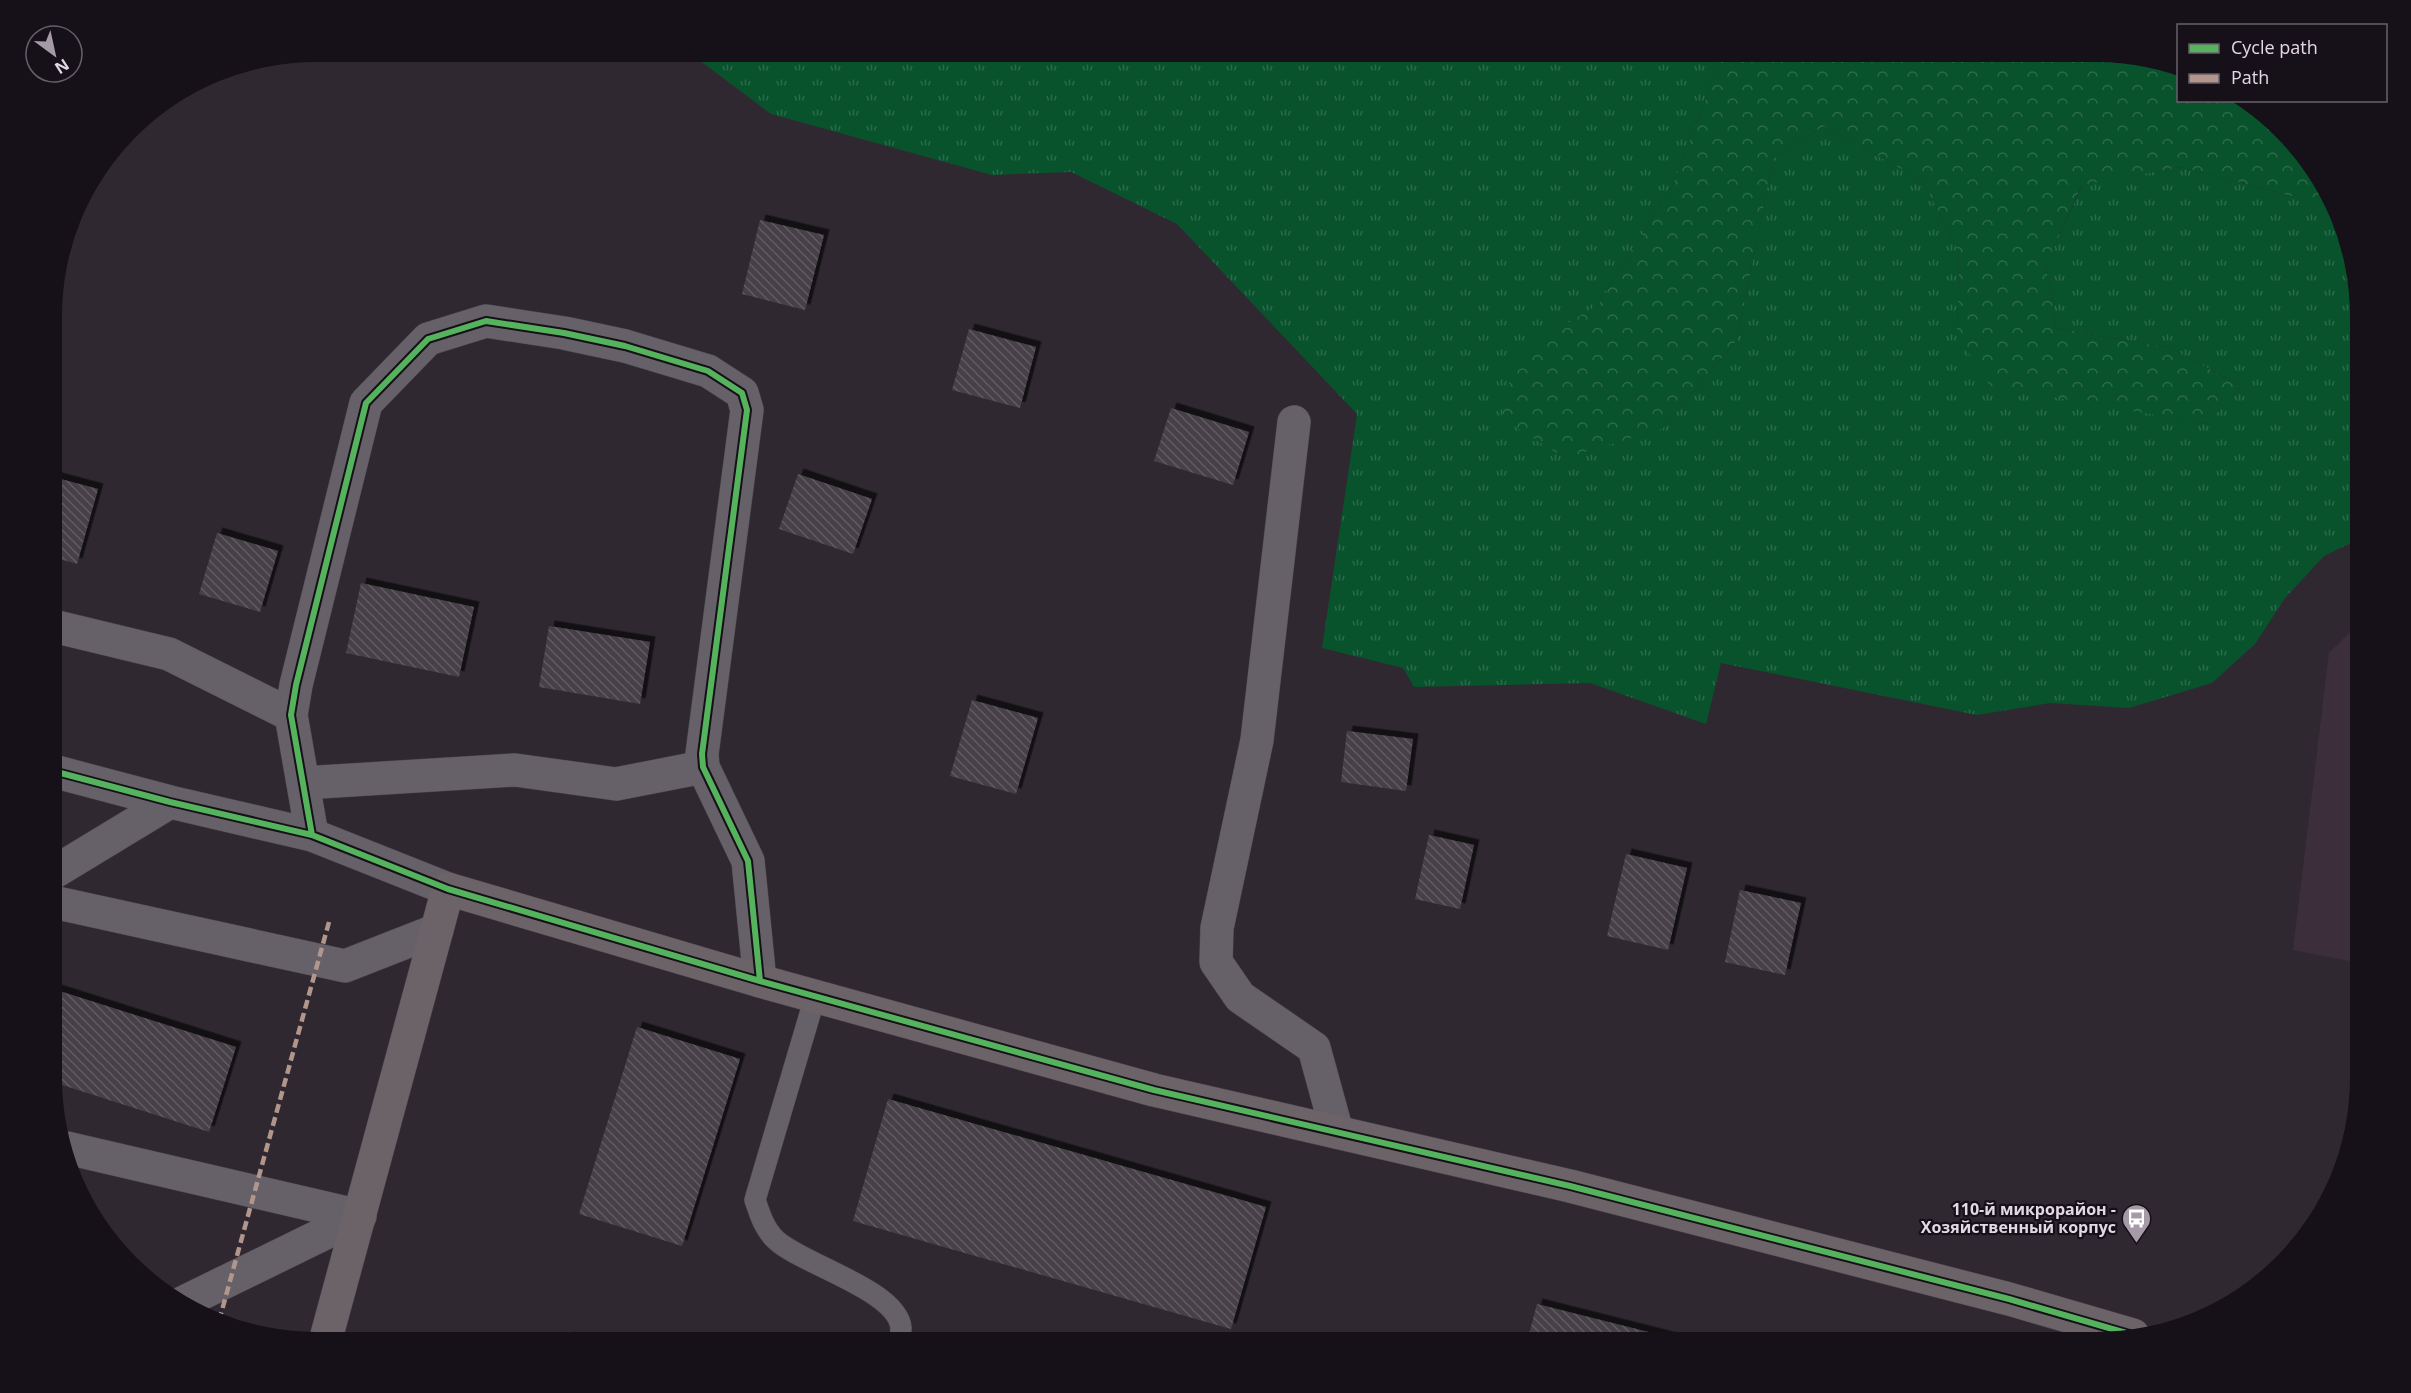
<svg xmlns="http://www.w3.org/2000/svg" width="2411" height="1393" viewBox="0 0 2411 1393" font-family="'Open Sans',sans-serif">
<defs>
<pattern id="grass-tufts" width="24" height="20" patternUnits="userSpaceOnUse" patternTransform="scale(1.5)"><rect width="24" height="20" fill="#08522c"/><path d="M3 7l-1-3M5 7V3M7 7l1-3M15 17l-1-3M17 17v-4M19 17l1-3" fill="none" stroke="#2c6a4a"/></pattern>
<pattern id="forest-crowns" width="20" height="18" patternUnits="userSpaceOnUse" patternTransform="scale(1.5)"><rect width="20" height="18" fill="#08522c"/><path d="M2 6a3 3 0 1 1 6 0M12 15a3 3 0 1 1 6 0" fill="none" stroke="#2c6a4a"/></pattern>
<pattern id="building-back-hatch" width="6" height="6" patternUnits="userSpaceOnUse" patternTransform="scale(1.5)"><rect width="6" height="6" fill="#474048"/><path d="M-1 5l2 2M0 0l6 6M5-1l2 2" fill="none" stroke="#615b62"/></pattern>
<filter id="shadow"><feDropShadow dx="5.5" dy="-5.5" stdDeviation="0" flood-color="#0009"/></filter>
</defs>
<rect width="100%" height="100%" fill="#2f2831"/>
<path fill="#3c2e3a" d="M2359 623V963L2293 950 2329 653Z"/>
<path fill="url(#grass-tufts)" d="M687 51H1732L1722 57 1673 184 1598 305 1516 355 1662 429 1737 340 1773 159 1824 126 1923 181 1959 252 1957 335 2106 405 2206 424 2241 386 2170 348 2056 328 2046 265 2083 184 2181 167 2295 197H2330L2346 231 2359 298V539L2324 556 2285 598 2255 644 2212 683 2129 708 2050 703 1977 715 1721 663 1706 724 1590 683 1414 687 1403 668 1322 648 1357 414 1177 224 1071 172 992 175 771 114Z"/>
<path fill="url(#forest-crowns)" d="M1732 51H2096L2164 60 2178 66V100L2243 101 2316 169 2330 197H2295L2181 167 2082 185 2046 265 2056 328 2170 348 2241 386 2207 424 1990 386 1957 335 1959 252 1923 181 1824 126 1773 159 1737 340 1662 429 1565 458 1501 418 1516 354 1598 305 1673 184 1722 57Z"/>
<path fill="url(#building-back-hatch)" filter="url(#shadow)" d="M760 220 824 235 805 310 742 294Z
M969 329 1036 347 1020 408 952 390Z
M1171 408 1249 432 1233 485 1154 461Z
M798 474 872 499 853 554 779 529Z
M53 477 98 489 77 564 53 557Z
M217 533 278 551 260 612 199 594Z
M361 583 474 607 459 677 346 653Z
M549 626 650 642 640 704 539 687Z
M972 700 1038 718 1016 794 950 776Z
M1347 731 1413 739 1406 791 1341 782Z
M1429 835 1474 845 1460 909 1415 899Z
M1626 854 1687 868 1668 950 1607 936Z
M1740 890 1801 903 1785 975 1725 962Z
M53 989 236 1047 209 1132 53 1082Z
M637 1027 740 1059 682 1246 579 1214Z
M888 1099 1266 1207 1231 1329 853 1221Z
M1537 1304 1684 1341V1342H1527Z
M569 1337 582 1341V1342H568Z"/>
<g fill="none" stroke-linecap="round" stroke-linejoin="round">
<defs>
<path id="lane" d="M815 997 755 1200C760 1214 764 1229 776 1240 801 1264 898 1290 901 1328 901 1332 900 1338 899 1342"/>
<path id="street" d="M1294 422 1257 740 1217 928 1216 962 1240 997 1314 1048 1337 1132
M53 626 169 654 291 715
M53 771 170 802 312 835 448 889
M303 783 515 770 616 784 703 767
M312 835 291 715 296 685 366 403 428 339 486 321 564 333 625 346 708 371 742 393 747 410 702 754 703 767 748 861 760 981
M53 873 170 802
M53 902 345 966 437 930
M67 1148 360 1216
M180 1304 360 1216"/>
<path id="secondary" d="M325 1342 448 889 760 981 1154 1090 1570 1186 2009 1299 2133 1335"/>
</defs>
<use href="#lane" stroke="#4c464e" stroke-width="22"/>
<use href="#street" stroke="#4c464e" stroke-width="34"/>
<use href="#secondary" stroke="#4c464e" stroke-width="34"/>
<use href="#lane" stroke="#666168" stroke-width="21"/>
<use href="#street" stroke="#666168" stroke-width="33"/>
<use href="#secondary" stroke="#6b6368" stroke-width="33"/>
<path stroke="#b2968c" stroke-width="4.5" stroke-dasharray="9 4.5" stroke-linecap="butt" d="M219 1321 329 922"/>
<defs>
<path id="cycleway" d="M53 771 170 802 312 835 448 889 760 981 1154 1090 1570 1186 2009 1299 2133 1335
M312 835 291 715 296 685 366 403 428 339 486 321 564 333 625 346 708 371 742 393 747 410 702 754 703 767 748 861 760 981"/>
</defs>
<use href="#cycleway" stroke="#161018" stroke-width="10"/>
<use href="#cycleway" stroke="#56b35d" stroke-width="6"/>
</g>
<defs>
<symbol id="bus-pin" viewBox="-11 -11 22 30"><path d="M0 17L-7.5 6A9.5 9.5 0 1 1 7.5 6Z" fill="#a49ba6" stroke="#161018"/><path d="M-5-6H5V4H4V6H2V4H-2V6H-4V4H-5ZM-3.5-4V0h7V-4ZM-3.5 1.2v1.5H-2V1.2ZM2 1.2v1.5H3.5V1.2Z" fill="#fff"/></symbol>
</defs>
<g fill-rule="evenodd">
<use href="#bus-pin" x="2120" y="1202" width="33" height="45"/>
</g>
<g text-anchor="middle" stroke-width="4.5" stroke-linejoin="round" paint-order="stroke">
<g font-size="16" font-weight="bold" fill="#e3d9e5" stroke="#161018" text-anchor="end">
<text x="2116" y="1215">110-й микрорайон -<tspan x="2116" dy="18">Хозяйственный корпус</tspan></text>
</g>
</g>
<path d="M0 0H2411V1393H0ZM316 62H2096A254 254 0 0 1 2350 316V1078A254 254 0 0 1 2096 1332H316A254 254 0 0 1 62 1078V316A254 254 0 0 1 316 62Z" fill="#161018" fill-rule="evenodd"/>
<rect x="2177" y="24" width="210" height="78" fill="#161018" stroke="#68606a" stroke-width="1.5"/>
<rect x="2189" y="44" width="30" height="9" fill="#56b35d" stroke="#68606a" stroke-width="1.5"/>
<text x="2231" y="54" font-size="18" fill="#e3d9e5">Cycle path</text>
<rect x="2189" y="74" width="30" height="9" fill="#b2968c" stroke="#68606a" stroke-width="1.5"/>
<text x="2231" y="84" font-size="18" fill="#e3d9e5">Path</text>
<g transform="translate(54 54) rotate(147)"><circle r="28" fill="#161018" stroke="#68606a" stroke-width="1.5"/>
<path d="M0-4.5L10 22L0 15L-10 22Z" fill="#a49ba6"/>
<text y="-9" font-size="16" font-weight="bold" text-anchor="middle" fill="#e3d9e5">N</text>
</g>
</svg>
